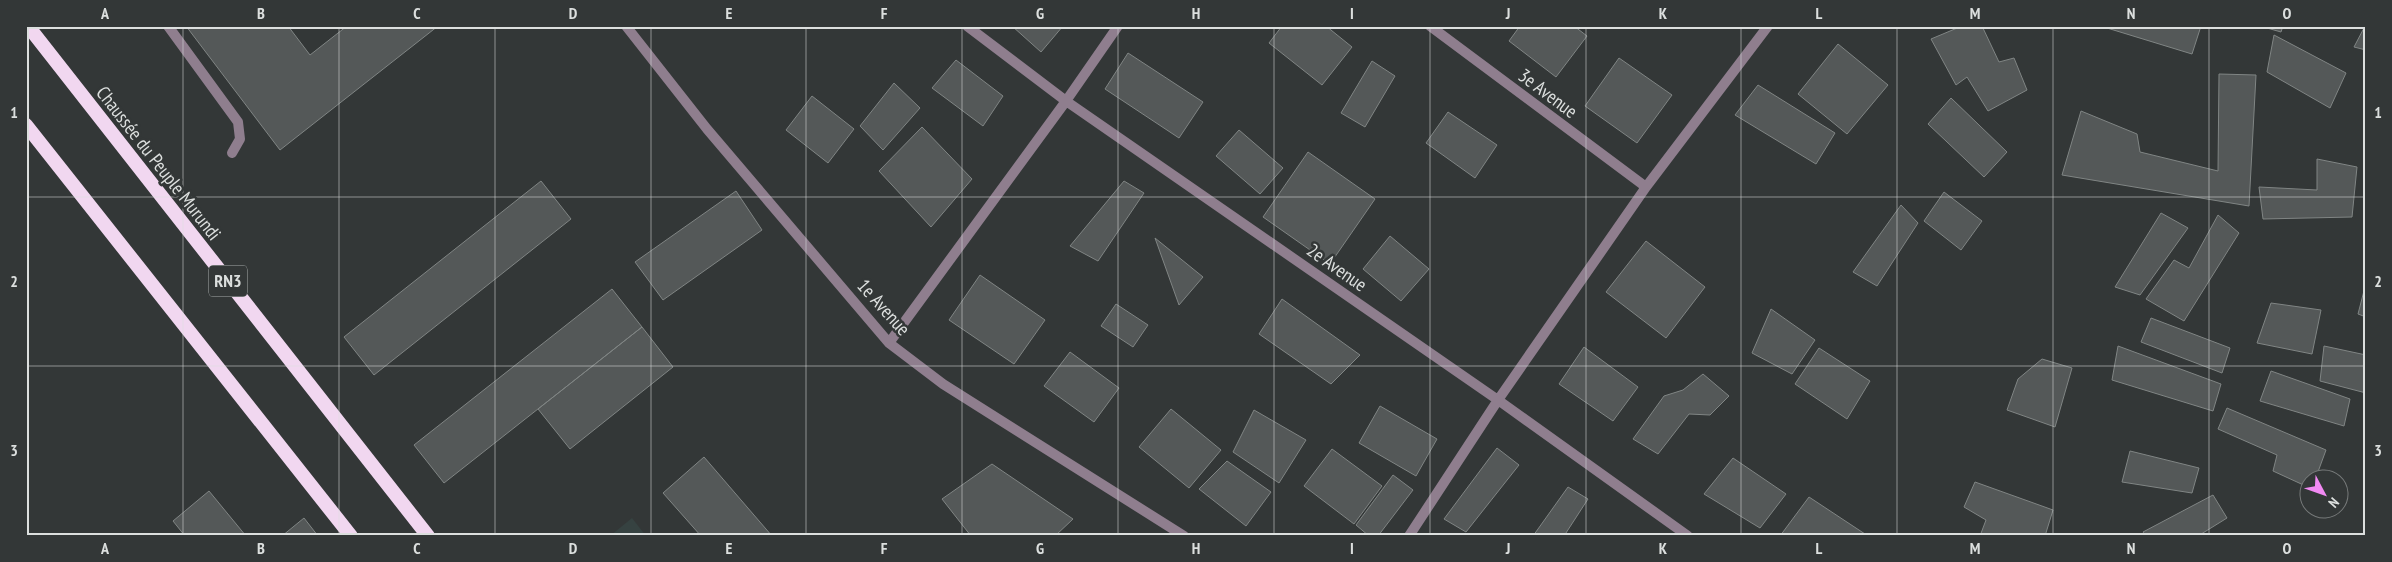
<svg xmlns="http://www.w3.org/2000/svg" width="2392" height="562" viewBox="0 0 2392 562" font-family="'PT Sans Narrow',sans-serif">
<rect width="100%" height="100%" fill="#333737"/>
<path fill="#364241" d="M632 518 646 536H610Z"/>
<path fill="#545858" stroke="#808584" d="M186 26H288L310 55 347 26H438L280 150Z
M1012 26H1063L1041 52Z
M1282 26H1326L1352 47 1322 85 1269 43Z
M1520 26H1574L1587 36 1556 77 1509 41Z
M1962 26H1982L1999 62 2014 58 2027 90 1988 111 1967 77 1956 85 1931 39Z
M2107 26H2201L2192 54 2107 28Z
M2260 26H2283L2281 32Z
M2365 26H2366V50L2354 47Z
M2274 35 2346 73 2330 108 2267 72Z
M1838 44 1888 85 1847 134 1798 94Z
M1128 53 1203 102 1179 138 1105 89Z
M1619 58 1672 95 1637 143 1585 106Z
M956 60 1003 96 983 126 932 88Z
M1372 61 1395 76 1365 127 1341 113Z
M2219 74 2256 75 2249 206 2062 175 2081 111 2137 134 2140 152 2218 171Z
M894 83 920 108 883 150 860 126Z
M1758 85 1835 133 1816 164 1735 115Z
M812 96 854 129 828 163 786 130Z
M1951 98 2007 152 1984 177 1928 124Z
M1448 112 1497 145 1475 178 1426 143Z
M922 127 972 179 931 227 879 171Z
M1239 130 1283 168 1260 194 1216 156Z
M1308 152 1375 199 1330 264 1263 217Z
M2317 159 2357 167 2352 217 2263 219 2259 187 2317 190Z
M541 181 571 219 374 375 344 337Z
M1124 181 1144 193 1098 261 1070 246Z
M736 191 762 230 663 300 635 262Z
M1944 192 1982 221 1961 250 1924 221Z
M1901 205 1918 223 1877 286 1853 272Z
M2161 213 2188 228 2140 295 2115 287Z
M2218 215 2239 233 2184 321 2146 299 2174 260 2189 268Z
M1390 236 1429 269 1401 301 1363 269Z
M1155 238 1203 277 1179 305Z
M1646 241 1705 287 1666 338 1606 292Z
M980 275 1045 320 1014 364 949 320Z
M2366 283V317L2358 314Z
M612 289 642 327 444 483 414 445Z
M1282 299 1360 355 1331 384 1259 334Z
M2271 303 2321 310 2312 354 2257 343Z
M1116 304 1148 325 1133 347 1101 326Z
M1771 309 1815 340 1792 374 1752 353Z
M2151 318 2230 348 2222 373 2141 342Z
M642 327 673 367 570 449 538 409Z
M2118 346 2221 384 2213 411 2112 380Z
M2324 346 2366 355V393L2320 381Z
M1584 347 1638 387 1613 421 1559 384Z
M1819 348 1870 381 1847 419 1795 384Z
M1070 352 1119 388 1094 422 1044 386Z
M2042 359 2072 368 2055 427 2007 410 2018 379Z
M2271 371 2350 399 2344 426 2260 401Z
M1703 374 1729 396 1710 415 1689 414 1658 454 1633 439 1664 396 1683 390Z
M1380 406 1437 439 1416 476 1359 443Z
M2227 408 2326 450 2315 480H2310V488L2273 471 2277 455 2218 429Z
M1171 409 1221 450 1189 488 1139 447Z
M1254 410 1306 440 1279 483 1233 452Z
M1497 448 1519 465 1466 532 1444 519Z
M1332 449 1382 486 1354 524 1304 486Z
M2130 451 2199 468 2192 493 2122 482Z
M704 457 772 536H701L663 493Z
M1733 458 1786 494 1760 528 1704 494Z
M1227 461 1271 492 1246 526 1199 489Z
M992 464 1073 519 1055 536H971L942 499Z
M1393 475 1413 490 1378 536H1369L1356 525Z
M1975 482 2053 510 2045 536H1980L1986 520 1964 507Z
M1568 487 1588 499 1564 536H1533Z
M209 491 246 536H185L173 521Z
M2213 495 2227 518 2198 536H2146L2143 532Z
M1809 497 1865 534 1864 536H1780Z
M304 518 318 536H282Z"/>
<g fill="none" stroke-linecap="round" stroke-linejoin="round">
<path stroke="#8f7e8e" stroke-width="10" d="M168 26 238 122 240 139 232 153"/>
<path stroke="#8f7e8e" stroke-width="10" d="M626 26 707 129 889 343 943 384 1184 536
M967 26 1066 101 1498 400 1688 536
M1430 26 1646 187
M889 343 1066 101 1118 26
M1409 536 1498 400 1646 187 1768 26"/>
<path stroke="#f1d7f0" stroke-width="14" d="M28 26 428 536
M26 125 351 536"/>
</g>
<path fill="none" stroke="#dcdfde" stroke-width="1" stroke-opacity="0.55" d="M183 26V536M339 26V536M495 26V536M651 26V536M806 26V536M962 26V536M1118 26V536M1274 26V536M1430 26V536M1586 26V536M1741 26V536M1897 26V536M2053 26V536M2209 26V536M26 197H2366M26 366H2366"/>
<g text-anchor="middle" stroke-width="5" stroke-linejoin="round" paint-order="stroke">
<rect fill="#333737" stroke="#a9adac" stroke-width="1" x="209" y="265.5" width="38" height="31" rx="4"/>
<g font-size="18" font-weight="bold" fill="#dcdfde">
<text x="228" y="287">RN3</text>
</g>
<g font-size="19" fill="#dcdfde" stroke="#333737">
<text transform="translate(1548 93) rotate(37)" y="7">3e Avenue</text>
<text transform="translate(159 163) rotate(52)" y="7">Chaussée du Peuple Murundi</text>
<text transform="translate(1337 267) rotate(35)" y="7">2e Avenue</text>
<text transform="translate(884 307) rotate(48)" y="7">1e Avenue</text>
</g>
</g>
<rect width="2392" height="562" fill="none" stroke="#333737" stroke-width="55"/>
<g transform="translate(2324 494) rotate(131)"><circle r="24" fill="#333737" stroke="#777a7a"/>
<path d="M0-4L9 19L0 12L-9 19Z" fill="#f28af3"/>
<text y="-8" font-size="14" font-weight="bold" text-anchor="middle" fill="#dcdfde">N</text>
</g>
<rect x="28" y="28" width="2336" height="506" fill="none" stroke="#dcdfde" stroke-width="2"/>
<g font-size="16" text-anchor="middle" font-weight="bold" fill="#dcdfde">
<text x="105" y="19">A</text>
<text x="261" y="19">B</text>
<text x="417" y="19">C</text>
<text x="573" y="19">D</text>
<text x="729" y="19">E</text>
<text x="884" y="19">F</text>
<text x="1040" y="19">G</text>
<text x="1196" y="19">H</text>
<text x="1352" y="19">I</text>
<text x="1508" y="19">J</text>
<text x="1663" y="19">K</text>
<text x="1819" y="19">L</text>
<text x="1975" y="19">M</text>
<text x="2131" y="19">N</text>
<text x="2287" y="19">O</text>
<text x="14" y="118">1</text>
<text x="2378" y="118">1</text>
<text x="14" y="287">2</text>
<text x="2378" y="287">2</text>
<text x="14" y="456">3</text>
<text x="2378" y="456">3</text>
<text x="105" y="554">A</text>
<text x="261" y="554">B</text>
<text x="417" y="554">C</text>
<text x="573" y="554">D</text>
<text x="729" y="554">E</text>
<text x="884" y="554">F</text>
<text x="1040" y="554">G</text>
<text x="1196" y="554">H</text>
<text x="1352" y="554">I</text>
<text x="1508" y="554">J</text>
<text x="1663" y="554">K</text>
<text x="1819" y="554">L</text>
<text x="1975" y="554">M</text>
<text x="2131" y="554">N</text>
<text x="2287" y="554">O</text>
</g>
</svg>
